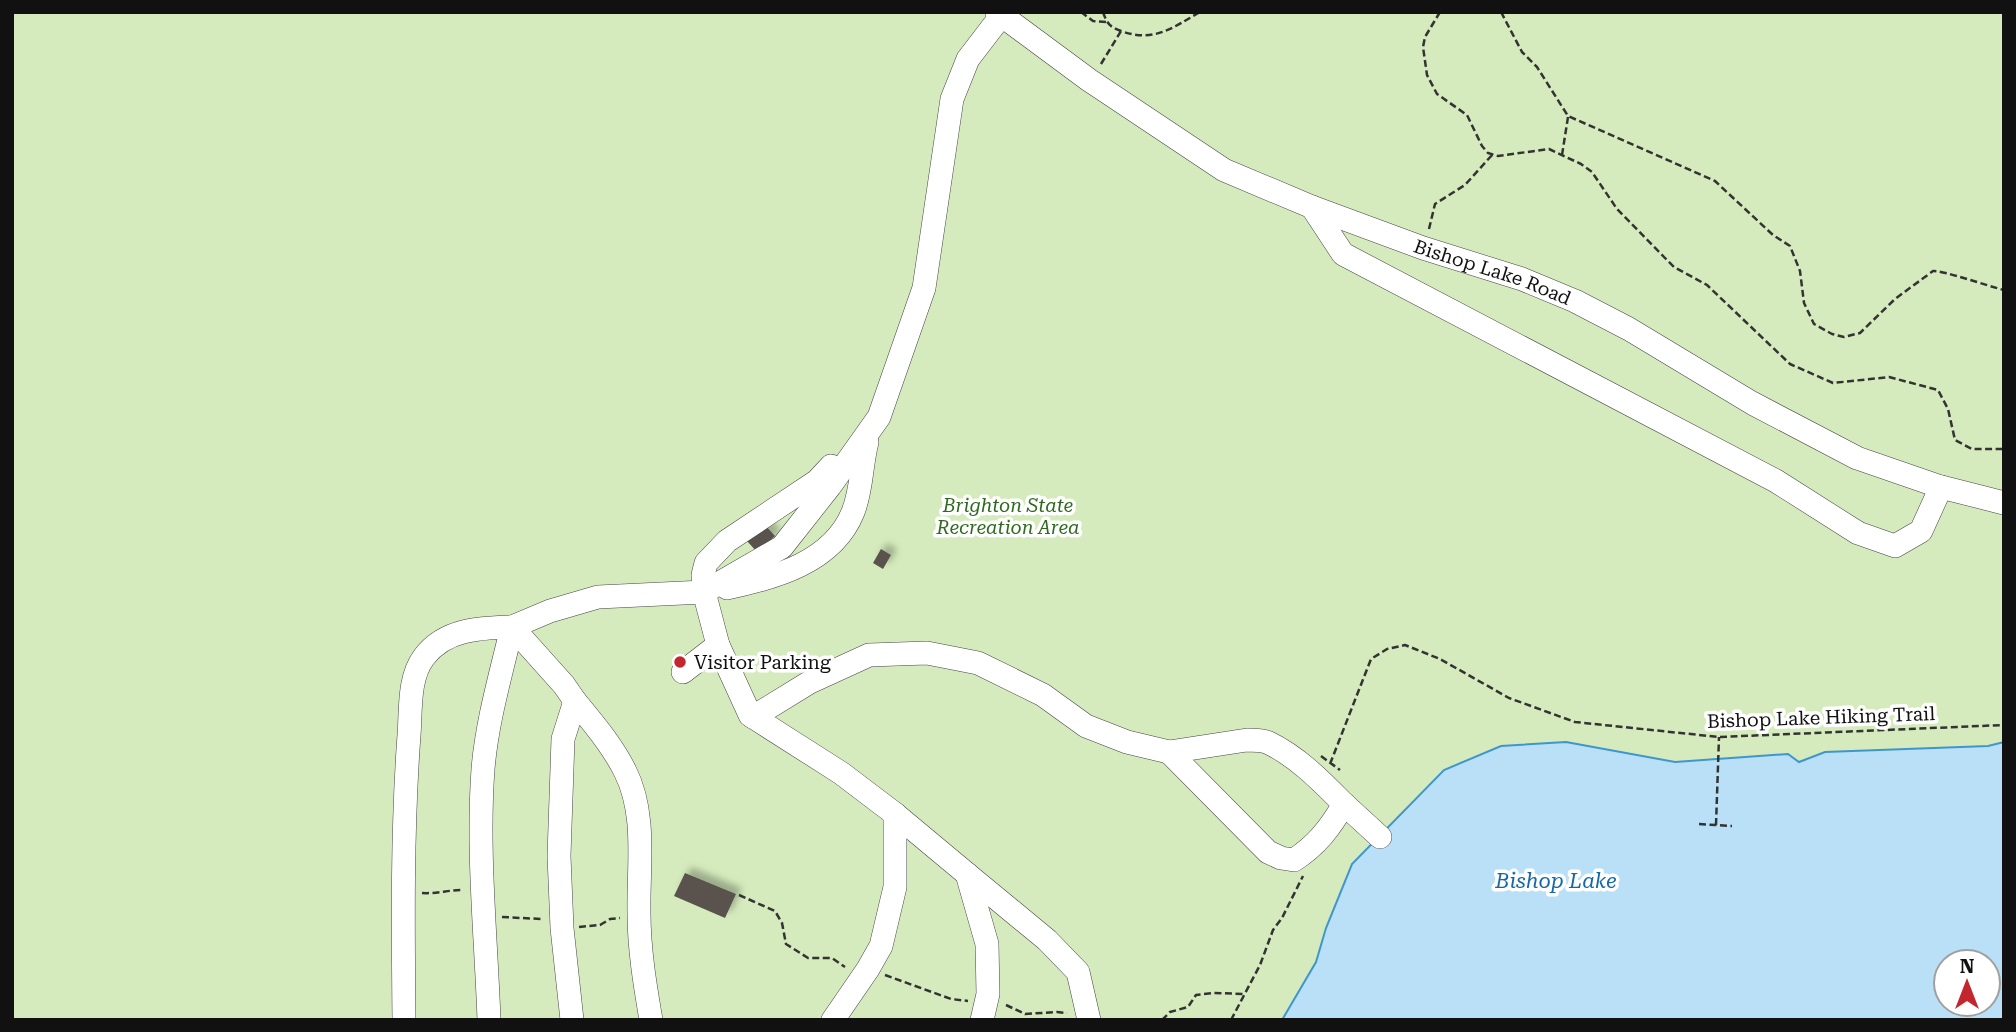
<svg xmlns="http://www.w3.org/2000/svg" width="2016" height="1032" viewBox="0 0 2016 1032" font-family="'Roboto Serif',serif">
<defs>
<filter id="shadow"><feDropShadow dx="6" dy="-6" stdDeviation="3.5" flood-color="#0004"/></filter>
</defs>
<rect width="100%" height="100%" fill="#fffdf5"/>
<path fill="#d5ebbd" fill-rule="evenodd" d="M12 12H2004V1020H12ZM1946 962H1988V1004H1946Z"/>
<path fill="#b9e0f7" stroke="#3f96cf" stroke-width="2" fill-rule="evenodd" d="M1566 742 1675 762 1788 754 1799 762 1825 752 1988 746 2004 742V1020H1282L1316 962 1326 928 1352 864 1444 770 1501 746ZM1946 962H1988V1004H1946Z"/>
<path fill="#5a524d" filter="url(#shadow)" d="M766 526 775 536 757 552 747 541Z
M881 549 891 555 883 569 873 563Z
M685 873 736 894 725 918 674 896Z"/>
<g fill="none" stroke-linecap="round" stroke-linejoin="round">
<defs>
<g id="minor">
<path id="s1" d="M997 12 1089 80 1224 170 1312 207 1423 248 1522 279 1575 301 1629 329 1752 403 1857 458 1941 487 2004 503"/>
<path d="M1312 207 1343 254 1776 481 1858 533 1895 546 1921 531 1941 487"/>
<path d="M831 466 817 481 727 541 706 563 703 575 704 592 718 645 750 715 841 773 895 814 967 874 987 944 988 994 982 1020"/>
<path d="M727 588C775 578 833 562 853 512 862 490 861 465 867 442"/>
<path d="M683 672 718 645"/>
<path d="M575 701 564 685 512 627 550 611 598 597 704 592 782 547 830 486 879 417 924 288 952 99 968 59 1001 16"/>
<path d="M753 717 810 682 869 655 927 653 978 663 1043 695 1086 726 1127 742 1169 752"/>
<path d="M1247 740C1254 740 1263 740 1269 743 1298 757 1322 782 1344 804 1330 828 1317 845 1294 860L1281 858 1268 852 1169 752Z"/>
<path d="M1344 804 1380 837"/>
<path d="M967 874 1047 940 1078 972 1089 1020"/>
<path d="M404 1020C403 925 402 830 409 735 411 711 408 678 424 657 445 629 479 628 512 627 501 674 487 721 483 769 477 851 486 937 489 1020"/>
<path d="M572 1020 562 928 559 856 563 739 575 701C593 723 612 745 625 771 647 814 638 867 639 913 639 949 645 985 651 1020"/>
<path d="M833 1020 868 969 881 946 895 887V814"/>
</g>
</defs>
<use href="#minor" stroke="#444" stroke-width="24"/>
<path stroke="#333" stroke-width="2.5" stroke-dasharray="7 3.5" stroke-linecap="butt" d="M1081 12 1093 21 1106 22
M1103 12C1107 24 1110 27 1121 31 1154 43 1172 28 1200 12
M1440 12 1425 37 1423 47 1427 75 1437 94 1467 115 1482 146 1488 153 1498 156 1549 149 1581 164 1592 172 1617 209 1665 258 1674 267 1707 285 1790 364 1833 383 1889 377 1938 390 1948 409 1955 440 1972 449H2004
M1501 12 1522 52 1537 67 1568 116 1715 181 1773 235 1790 246 1800 271 1804 303 1814 324 1832 334 1844 337 1860 333 1895 299 1933 271C1942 270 1991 287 2004 290
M1101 64 1121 31
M1562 155 1568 117
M1429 229 1435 204 1465 185 1492 155
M1321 756 1340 770
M1330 764 1371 659 1387 649 1405 645 1440 659 1509 698 1575 722 1719 737 2004 725
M1699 824 1732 826
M1716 825 1719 737
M422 893C436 894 448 890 463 890
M739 895 775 911 782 923 786 944 808 958H832L845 967
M502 917 541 919
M579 927 600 925 610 919 620 918
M885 975 951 999 968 1001
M1006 1005 1025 1014 1057 1012 1067 1013
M1162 1020 1170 1012 1188 1007 1196 995 1213 993 1245 994
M1231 1020 1260 965 1273 930 1282 918 1303 876"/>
<use href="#minor" stroke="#fff" stroke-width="23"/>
</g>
<circle fill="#c4262e" stroke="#fff" stroke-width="2.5" cx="680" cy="662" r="7"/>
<g text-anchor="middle" stroke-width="7" stroke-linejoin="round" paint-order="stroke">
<g font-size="19" fill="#111" stroke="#fff">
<text dy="7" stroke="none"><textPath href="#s1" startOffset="564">Bishop Lake Road</textPath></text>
<text transform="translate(1821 717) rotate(-2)" y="7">Bishop Lake Hiking Trail</text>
</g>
<g font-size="19" font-style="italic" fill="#2f6b1f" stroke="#fff">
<text x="1008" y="512">Brighton State<tspan x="1008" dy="22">Recreation Area</tspan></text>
</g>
<g font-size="19" fill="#111" stroke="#fff" text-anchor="start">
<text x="694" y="669">Visitor Parking</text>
</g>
<g font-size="21" font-style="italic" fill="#1768a6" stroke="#fff">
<text x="1556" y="888">Bishop Lake</text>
</g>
</g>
<rect width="2016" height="1032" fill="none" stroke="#111111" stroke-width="28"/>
<g transform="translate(1967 983)"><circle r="33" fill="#ffffff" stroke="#a0a0a0" stroke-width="2"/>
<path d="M0-5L12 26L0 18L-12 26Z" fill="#c4262e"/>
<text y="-10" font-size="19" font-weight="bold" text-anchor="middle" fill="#111111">N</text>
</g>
</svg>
